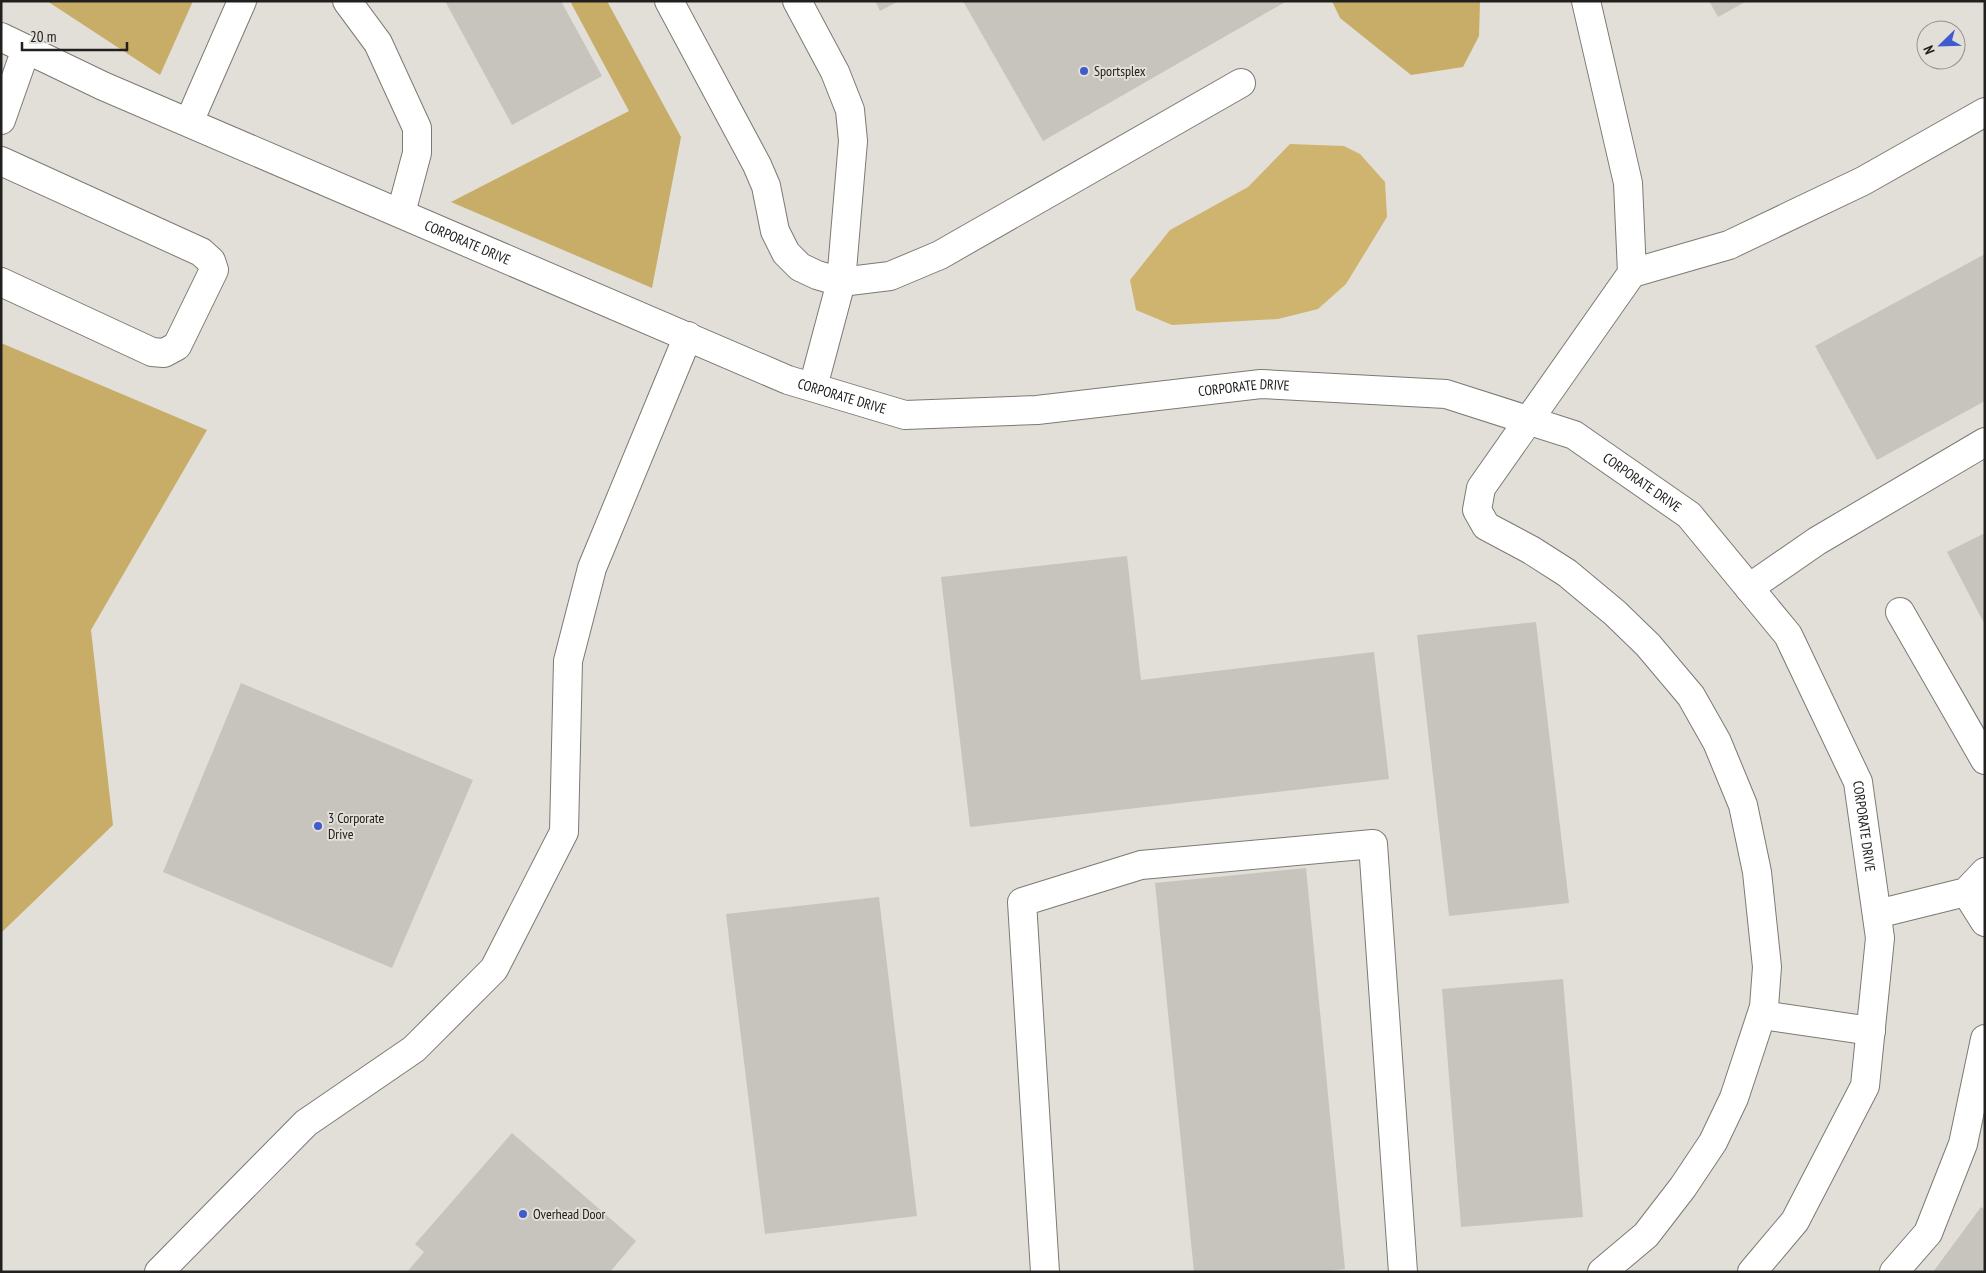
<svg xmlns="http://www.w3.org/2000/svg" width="1986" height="1273" viewBox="0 0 1986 1273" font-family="'PT Sans Narrow',sans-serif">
<rect width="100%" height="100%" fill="#e2dfd8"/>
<path fill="#c8ad68" d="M47 1H193L160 75Z
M570 1H607L681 137 652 288 451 202 629 111Z
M1332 1H1480L1479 36 1463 67 1411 75 1340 18Z
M1 343 207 430 91 630 113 825 1 933Z"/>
<path fill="#cfb46f" d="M1290 144 1344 146 1360 154 1385 182 1387 217 1346 284 1318 309 1278 319 1172 325 1136 310 1130 280 1170 230 1248 187Z"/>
<path fill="#c7c4bd" d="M445 1H561L602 76 512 125Z
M875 1H899L880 11Z
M963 1H1287L1043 141Z
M1709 1H1747L1718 17Z
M1985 254V401L1877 460 1815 346Z
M1985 533V625L1947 552Z
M1127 556 1141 680 1374 652 1389 779 970 827 941 577Z
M1536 622 1569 903 1449 916 1417 635Z
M241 683 473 780 392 968 163 872Z
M1306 868 1345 1269 1319 1272H1194L1155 883Z
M879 897 917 1216 765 1234 726 914Z
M1563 979 1583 1217 1461 1227 1442 989Z
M512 1133 636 1241 610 1272H407L424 1252 415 1244Z
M1981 1207 1985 1210V1272H1933Z"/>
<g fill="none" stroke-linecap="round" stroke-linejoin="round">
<defs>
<g id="minor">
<path d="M347 1 378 43 417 128V153L401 213"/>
<path d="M669 1 757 165 766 186 775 231 786 253 800 267 817 275 841 282 890 276 940 255 1241 83"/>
<path d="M797 1 835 72 850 110 853 141 841 282 813 387"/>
<path d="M1586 1 1628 183 1632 273 1481 488 1477 510 1486 526 1531 550 1567 573 1615 613 1648 645 1691 696 1717 742 1743 805 1757 872 1767 967 1764 1007 1734 1098 1713 1142 1683 1187 1646 1235 1602 1272"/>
<path id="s1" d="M1 37 103 86 788 380 905 415 1037 410 1261 384 1446 394 1574 435 1689 515 1788 635 1858 782 1880 938 1865 1086 1795 1221 1752 1272"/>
<path d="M1 120 26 49"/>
<path d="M189 122 242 1"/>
<path d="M1 161 201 252 211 261 214 270 177 346 164 353 152 352 1 282"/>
<path d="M1632 273 1729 245 1863 181 1985 112"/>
<path d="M1749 588 1817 541 1985 442"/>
<path d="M1900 612 1985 760"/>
<path d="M1966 892 1985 922"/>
<path d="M1877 914 1966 892 1985 872"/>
<path d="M1762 1015 1871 1031"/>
<path d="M159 1272 306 1123 414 1049 494 969 564 832 568 661 592 568 688 336"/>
<path d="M1045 1272 1022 902 1141 865 1373 844 1403 1272"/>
<path d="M1894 1272 1928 1233 1963 1144 1985 1039"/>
</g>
</defs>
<use href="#minor" stroke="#7c7a73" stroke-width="30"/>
<use href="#minor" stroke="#fff" stroke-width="28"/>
</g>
<g fill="#3f5bce" stroke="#e2dfd8" stroke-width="2">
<circle cx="1084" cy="71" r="5"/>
<circle cx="318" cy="826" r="5"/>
<circle cx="523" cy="1214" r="5"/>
</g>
<g text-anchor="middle" stroke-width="4" stroke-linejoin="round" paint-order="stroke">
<g font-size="14" fill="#22201e" stroke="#e2dfd8" text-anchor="start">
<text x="1094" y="76">Sportsplex</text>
<text x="328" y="823">3 Corporate<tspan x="328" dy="16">Drive</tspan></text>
<text x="533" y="1219">Overhead Door</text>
</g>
<g font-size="14" fill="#22201e" stroke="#e2dfd8">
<text dy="5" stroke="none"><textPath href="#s1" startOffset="510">CORPORATE DRIVE</textPath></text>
<text dy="5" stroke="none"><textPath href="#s1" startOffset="1321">CORPORATE DRIVE</textPath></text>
<text dy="5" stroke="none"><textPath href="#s1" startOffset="915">CORPORATE DRIVE</textPath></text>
<text dy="5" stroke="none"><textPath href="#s1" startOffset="1741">CORPORATE DRIVE</textPath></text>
<text dy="5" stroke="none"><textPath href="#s1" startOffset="2161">CORPORATE DRIVE</textPath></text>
</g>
</g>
<rect width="1986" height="1273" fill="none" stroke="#22201e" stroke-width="5"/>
<g transform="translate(1941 45) rotate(247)"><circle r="24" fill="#e2dfd8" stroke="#95938e"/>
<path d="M0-4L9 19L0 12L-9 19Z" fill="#3f5bce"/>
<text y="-8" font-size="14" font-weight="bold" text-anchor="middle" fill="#22201e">N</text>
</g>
<path d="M22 42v8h105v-8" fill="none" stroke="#22201e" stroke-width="2.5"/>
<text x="30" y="42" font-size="15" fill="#22201e" stroke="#e2dfd8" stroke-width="4" paint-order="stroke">20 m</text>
</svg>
